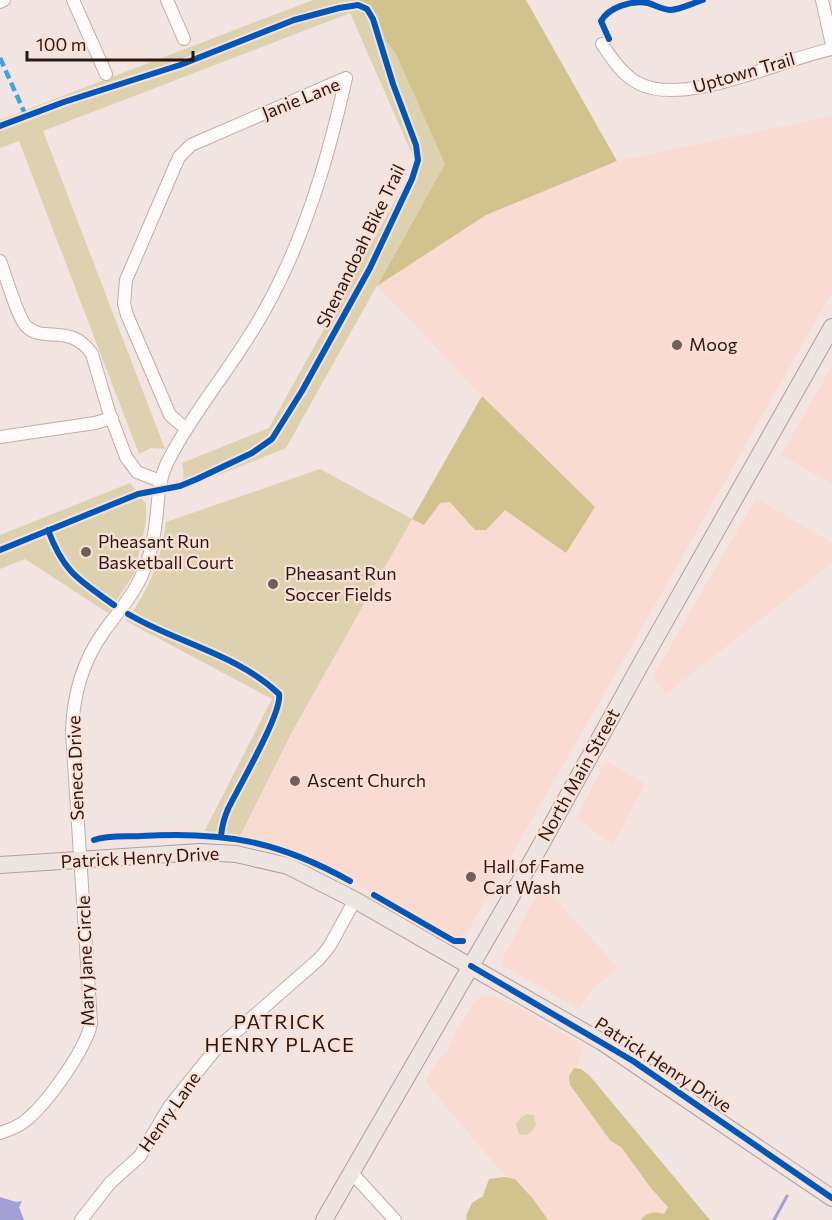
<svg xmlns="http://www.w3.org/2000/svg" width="832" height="1220" viewBox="0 0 832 1220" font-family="Commissioner,sans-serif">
<rect width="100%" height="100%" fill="#f2e4e0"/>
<path fill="#f9dbd1" d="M832 116V292L631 647 466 934 462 938 455 939 312 860 279 848 239 838 293 730 412 519 424 525 440 502H450L504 510 595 507 482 396 377 286 445 164 486 215 617 161Z
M832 366V484L781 455Z
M756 498 832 543V563L666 694 653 677Z
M606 761 645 784 613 845 576 818Z
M542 884 618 968 591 990 579 1009 500 964Z
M483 996H489L514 1005 584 1046 575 1071 702 1220H543L425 1082 440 1058 446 1054 455 1034 475 1001Z"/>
<path fill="#ddd1af" d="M313 0H400L395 52 445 164 286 448 177 492C184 483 185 474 182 463L269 428 416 163 350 13 43 131 165 449 151 448 139 454 19 141 0 148V120Z
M320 469 412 519 293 730 239 838 203 834 272 699 126 621C150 588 160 563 166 522Z
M130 483 146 504V523L134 574 108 613 25 559 0 569V535Z
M527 1114 534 1115 536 1125C533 1132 528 1137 519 1134L516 1124 521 1117Z"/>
<path fill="#d2c28e" d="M351 0H526L617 161 486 215 377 286 445 164 395 52Z
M482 396 595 507 566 553 505 510 486 530H475L450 502 440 503 424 525 412 519Z
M574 1068 581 1069 589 1075 710 1220H641C646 1212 655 1211 664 1214L668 1207 650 1187 622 1148 610 1140 570 1085 569 1076Z
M504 1177 515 1179 534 1200 548 1220H467L466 1216 472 1203 483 1196 489 1179Z"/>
<path fill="#a2a0d5" d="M0 1197 16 1202 22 1201 19 1207 24 1220H0Z"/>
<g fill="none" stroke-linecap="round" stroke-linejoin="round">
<path stroke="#a2a0d5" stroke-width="3" d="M774 1220 787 1196"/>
<defs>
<path id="minor" d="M73 0 106 74
M167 0 184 39
M822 0 832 45
M0 2 4 0
M602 44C612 59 623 76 640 84 687 107 781 59 832 49
M0 261C6 276 17 316 26 326 44 344 70 322 92 354L109 412 126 457 137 472 160 481
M0 437 95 423 112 418
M0 1133C9 1130 18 1127 25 1121 47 1104 85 1050 91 1024L72 732C73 694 83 660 105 630 118 612 132 597 141 577 147 564 152 548 154 534 159 509 156 486 167 463 194 410 234 365 263 313 304 241 328 159 346 78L191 145 179 157 126 280 124 304 127 315 170 415 186 429
M351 1172 395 1220
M81 1220 110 1183 140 1156 169 1107 214 1051 319 959 329 947 355 900"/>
<path id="major" d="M0 865 200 852 236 854 288 866 355 900 602 1042 832 1198
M324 1220 534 857 642 662 832 327"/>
</defs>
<use href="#minor" stroke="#beaea8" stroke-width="14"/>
<use href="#major" stroke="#b29f9a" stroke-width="18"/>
<use href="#minor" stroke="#fdfbfa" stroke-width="12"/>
<use href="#major" stroke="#ede5e2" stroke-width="16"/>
<path stroke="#3ea2ea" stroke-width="4.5" stroke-dasharray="9 4.5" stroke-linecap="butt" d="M0 58 26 116"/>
<defs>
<path id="cycleway" d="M609 39 601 21C609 7 632 0 648 3 655 5 663 10 671 10 681 9 693 3 703 0
M0 126 64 102 180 65 294 20 339 8 358 5 367 9 373 19 393 84 416 145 418 160 412 179 370 268 302 391 272 439 252 453 197 479 180 486 138 494 0 550
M48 530C64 573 79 580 114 605
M128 614C177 643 237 654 279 694 283 712 238 788 228 809 224 818 222 826 221 836
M94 840C108 835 126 837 141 836 223 831 278 841 350 881
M374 895 454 941H463
M471 966 633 1061 832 1198"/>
</defs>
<use href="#cycleway" stroke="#fae1d8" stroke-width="10"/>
<use href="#cycleway" stroke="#0057b8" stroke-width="6"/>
</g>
<g fill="#715e58" stroke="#fae1d8" stroke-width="2">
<circle cx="677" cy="345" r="6"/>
<circle cx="86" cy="552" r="6"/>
<circle cx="273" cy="584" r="6"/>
<circle cx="295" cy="781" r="6"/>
<circle cx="471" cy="877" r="6"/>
</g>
<g text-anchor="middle" stroke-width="4.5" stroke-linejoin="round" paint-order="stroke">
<g font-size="18" fill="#2c160f" stroke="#fae1d8">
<text transform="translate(744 73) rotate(-16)" y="6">Uptown Trail</text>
<text transform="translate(301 99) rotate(-22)" y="6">Janie Lane</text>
<text transform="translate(361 246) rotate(-64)" y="6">Shenandoah Bike Trail</text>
<text transform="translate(76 768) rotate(-92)" y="6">Seneca Drive</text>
<text transform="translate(579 775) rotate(-61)" y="6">North Main Street</text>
<text transform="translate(140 858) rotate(-3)" y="6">Patrick Henry Drive</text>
<text transform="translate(86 961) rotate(-92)" y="6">Mary Jane Circle</text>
<text transform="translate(663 1065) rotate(33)" y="6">Patrick Henry Drive</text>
<text transform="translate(170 1112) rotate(-55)" y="6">Henry Lane</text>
</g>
<g font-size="18" fill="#2c160f" stroke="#fae1d8" text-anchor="start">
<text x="689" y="351">Moog</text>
<text x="98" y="548">Pheasant Run<tspan x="98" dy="21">Basketball Court</tspan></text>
<text x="285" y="580">Pheasant Run<tspan x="285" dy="21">Soccer Fields</tspan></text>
<text x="307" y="787">Ascent Church</text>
<text x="483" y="873">Hall of Fame<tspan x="483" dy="21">Car Wash</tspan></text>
</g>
<g font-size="20" letter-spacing="1.5" fill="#2c160f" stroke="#fae1d8">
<text x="280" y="1029">PATRICK<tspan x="280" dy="23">HENRY PLACE</tspan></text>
</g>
</g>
<path d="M27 51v9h166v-9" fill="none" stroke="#2c160f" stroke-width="3"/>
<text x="36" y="51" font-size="18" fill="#2c160f" stroke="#fae1d8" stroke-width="4.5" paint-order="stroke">100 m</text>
</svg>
